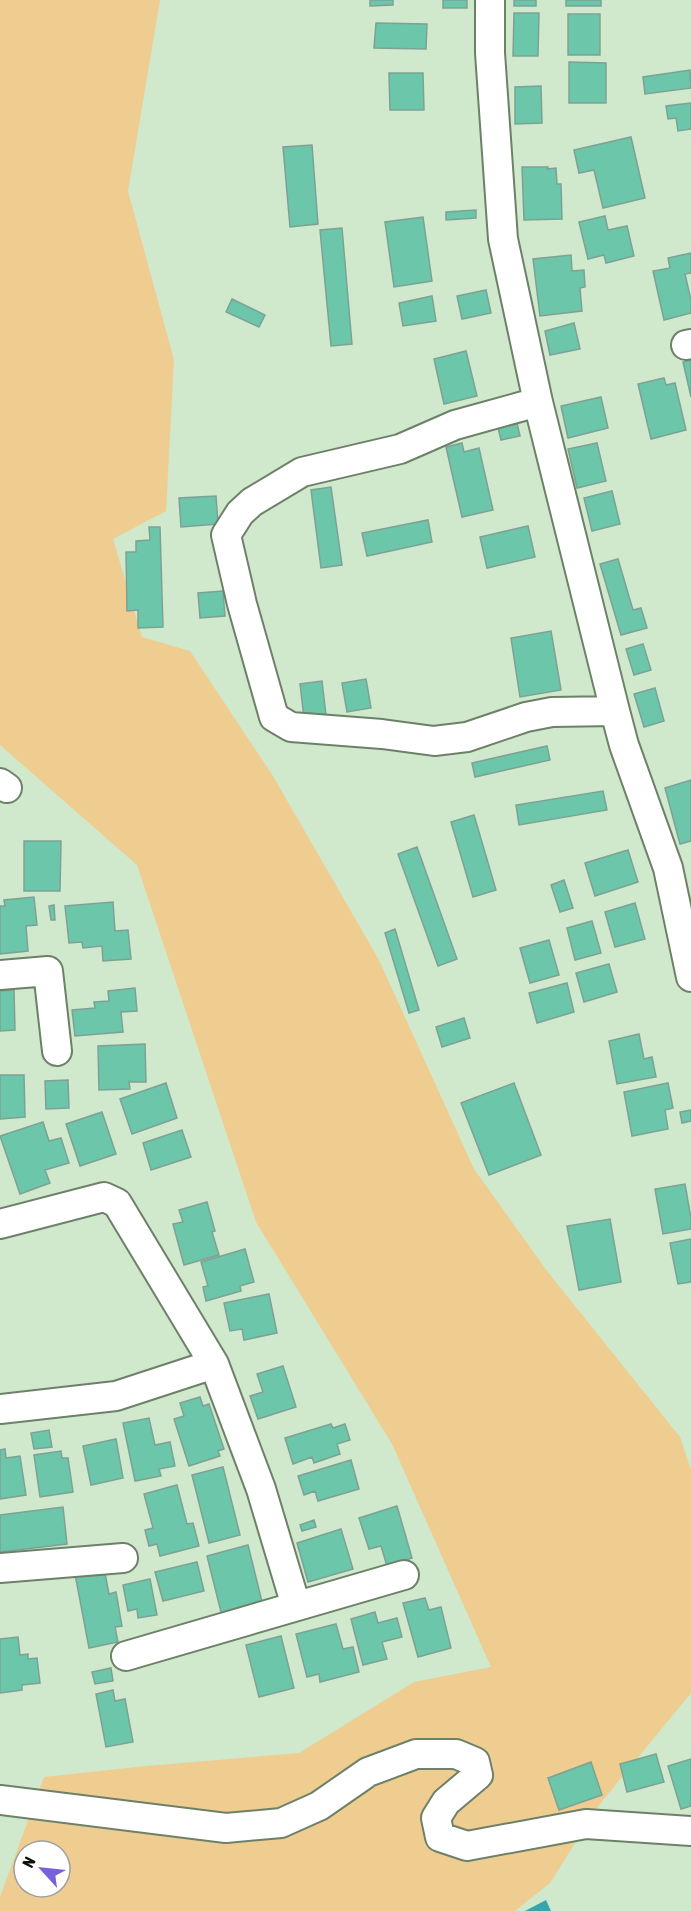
<svg xmlns="http://www.w3.org/2000/svg" width="691" height="1911" viewBox="0 0 691 1911" font-family="'Asap Condensed',sans-serif">
<rect width="100%" height="100%" fill="#d0e8cc"/>
<path fill="#efcd91" fill-rule="evenodd" d="M0 0H160L128 191 174 360 166 511 113 539 142 637 190 651 273 776 379 960 474 1169 547 1271 680 1437 691 1470V1693L599 1805 550 1883 515 1911H0V1897L44 1777 146 1766 299 1753 414 1682 491 1667 392 1444 256 1222 137 865 0 745ZM24 1851H60V1887H24Z"/>
<path fill="#37a5ab" d="M546 1900 551 1911H525Z"/>
<path fill="#6cc6a9" stroke="#7da295" stroke-width="1.5" d="M370 0H393V5L370 6Z
M443 0H467V8H443Z
M514 0H536V6H514Z
M566 0H601V6H566Z
M514 13H539L538 56H513Z
M568 14H600V55H568Z
M376 23 427 24 426 49 374 48Z
M569 62 606 63V103H569Z
M690 70 691 88 645 94 643 77Z
M389 73H423L424 110H390Z
M541 86 542 123 515 124V87Z
M691 103V129L678 131 676 118 668 119 666 106Z
M631 137 645 198 603 208 594 170 579 173 574 150Z
M312 145 318 224 290 227 283 147Z
M522 167H548L547 169 556 168 557 184H561L562 219 524 220Z
M476 210V218L446 220V212Z
M605 216 608 230 627 226 634 256 606 263 604 255 588 259 579 222Z
M423 217 432 281 394 287 385 222Z
M342 228 352 344 331 346 320 230Z
M691 253V273L685 274 691 300V313L664 320 653 271 670 268 668 258Z
M571 255 572 271 584 270 585 287 580 288 582 311 540 316 533 259Z
M486 290 491 313 462 319 457 296Z
M432 296 436 321 403 326 399 303Z
M232 299 265 315 259 327 226 312Z
M574 323 580 349 550 355 545 331Z
M466 351 477 396 444 404 434 359Z
M691 360V397L683 362Z
M664 378 666 385 675 383 686 430 651 439 638 384Z
M601 397 608 428 568 438 561 406Z
M517 423 520 436 501 440 498 428Z
M462 443 464 452 479 448 493 510 462 517 446 447Z
M597 443 606 481 577 488 568 449Z
M331 487 342 565 321 568 311 490Z
M612 491 620 524 592 531 584 498Z
M216 496 218 524 181 527 179 498Z
M428 520 432 542 367 556 362 533Z
M528 526 535 557 487 568 480 537Z
M149 527H160L163 627 138 628V610L127 611 126 552H136V541L150 540Z
M618 559 633 610 641 608 647 628 621 635 600 564Z
M223 591 225 616 200 618 198 593Z
M551 631 561 690 520 697 511 638Z
M643 644 651 670 634 675 626 649Z
M366 679 371 708 347 712 342 683Z
M322 681 326 715 304 718 300 684Z
M655 688 664 721 644 727 634 694Z
M547 746 550 760 475 777 472 763Z
M691 780V841L680 844 665 788Z
M603 791 607 810 519 825 516 805Z
M474 815 496 890 473 897 451 822Z
M24 841H61L60 891H24Z
M417 847 457 959 438 966 398 854Z
M628 850 638 882 595 896 585 863Z
M564 880 573 908 560 912 551 885Z
M34 897 37 925 26 926 28 951 0 954V906H5L4 900Z
M113 902 115 931 128 930 131 959 103 961 102 946 83 948 82 942 69 943 65 906Z
M635 903 645 939 615 947 605 912Z
M54 905 55 920H51L49 906Z
M592 921 601 953 575 960 567 928Z
M395 929 419 1010 409 1013 385 933Z
M549 940 559 975 530 983 520 948Z
M609 964 617 992 584 1002 576 973Z
M567 983 574 1012 537 1023 529 993Z
M135 988 137 1011 121 1012 123 1032 75 1036 72 1010 95 1008 94 1002 109 1001 108 991Z
M14 990 15 1030 0 1031V991Z
M464 1018 470 1038 442 1047 436 1027Z
M639 1034 644 1059 652 1057 656 1077 617 1084 609 1041Z
M145 1044 146 1082H129L130 1089 99 1090 98 1046Z
M0 1075H24L25 1117 0 1119Z
M68 1080 69 1108 46 1109 45 1081Z
M166 1083 177 1118 132 1134 120 1099Z
M514 1083 541 1155 489 1175 461 1103Z
M668 1083 673 1108 665 1110 668 1129 632 1136 624 1092Z
M691 1110V1121L682 1123 680 1112Z
M102 1112 116 1154 80 1166 66 1124Z
M43 1122 49 1141 61 1138 69 1163 45 1170 50 1183 20 1194 0 1136Z
M182 1130 191 1157 151 1170 143 1143Z
M685 1184 691 1218V1229L663 1234 655 1189Z
M207 1202 215 1231 212 1232 219 1255 184 1265 173 1224 183 1222 179 1210Z
M610 1219 621 1282 579 1290 567 1226Z
M691 1239V1282L678 1284 670 1243Z
M245 1249 254 1282 240 1286 241 1291 206 1301 203 1287 208 1286 201 1262Z
M269 1294 277 1333 244 1340 242 1329 230 1331 224 1303Z
M283 1366 296 1407 258 1419 250 1396 263 1392 257 1374Z
M200 1397 203 1406 209 1404 224 1449 218 1451 220 1456 189 1466 174 1419 184 1416 180 1403Z
M149 1418 155 1445 170 1442 175 1466 159 1469 161 1476 135 1481 123 1423Z
M331 1424 333 1428 345 1424 350 1440 337 1444 340 1454 314 1463 312 1457 293 1464 285 1438Z
M49 1430 52 1447 34 1449 31 1433Z
M116 1439 123 1478 91 1485 83 1446Z
M5 1449 6 1458 20 1456 26 1495 0 1499V1450Z
M61 1451 62 1458H68L73 1492 40 1497 34 1455Z
M351 1460 359 1489 318 1501 315 1491 304 1495 298 1476Z
M223 1467 240 1535 209 1543 192 1475Z
M177 1485 187 1524 193 1523 199 1546 160 1556 157 1544 149 1546 145 1530 153 1528 144 1494Z
M397 1506 412 1558 387 1566 381 1546 369 1549 359 1518Z
M63 1507 67 1544 0 1552V1515Z
M314 1520 316 1527 302 1531 300 1525Z
M341 1529 353 1569 308 1582 297 1543Z
M248 1545 264 1610 223 1620 207 1556Z
M197 1562 204 1591 163 1601 155 1572Z
M104 1568 109 1594 116 1592 122 1626 115 1627 118 1642 89 1648 75 1574Z
M150 1579 157 1615 138 1618 137 1609 128 1611 123 1585Z
M425 1598 429 1610 441 1607 451 1648 418 1657 403 1603Z
M375 1612 378 1623 397 1618 402 1637 382 1642 387 1659 363 1665 351 1619Z
M336 1624 343 1649 353 1647 359 1672 320 1682 319 1674 307 1677 296 1634Z
M281 1636 294 1688 259 1697 246 1645Z
M18 1637 20 1655 28 1654V1659L37 1658 40 1683 22 1685V1690L0 1693V1639Z
M111 1668 113 1681 95 1684 92 1672Z
M113 1690 115 1701 125 1699 133 1742 106 1747 96 1694Z
M656 1754 664 1782 627 1792 620 1764Z
M691 1759V1806L681 1809 668 1766Z
M591 1762 602 1795 559 1810 548 1778Z"/>
<g fill="none" stroke-linecap="round" stroke-linejoin="round">
<defs>
<path id="street" d="M490 0V53L503 239 538 402 615 711 624 745 668 868 691 977
M686 345 691 344
M538 402 455 425 400 449 302 472 252 502 240 513 226 535 242 604 274 717 291 727 382 734 434 741 467 737 526 717 552 712 615 711
M0 783 7 788
M0 975 48 971 57 1051
M0 1224 104 1197 117 1203 214 1364
M0 1409 116 1396 214 1364 261 1489 296 1606
M0 1568 123 1558
M126 1656 404 1575
M0 1800 226 1828 281 1823 319 1806 368 1772 416 1754H456L475 1762 478 1775 446 1802 436 1818 440 1837 467 1846 586 1824 691 1831"/>
</defs>
<use href="#street" stroke="#6c8168" stroke-width="32"/>
<use href="#street" stroke="#fff" stroke-width="28"/>
</g>
<g transform="translate(42 1869) rotate(297)"><circle r="28" fill="#ffffff" stroke="#9da19d" stroke-width="1.5"/>
<path d="M0-4.5L10 22L0 15L-10 22Z" fill="#7a60db"/>
<text y="-9" font-size="16" font-weight="bold" text-anchor="middle" fill="#0b130a">N</text>
</g>
</svg>
